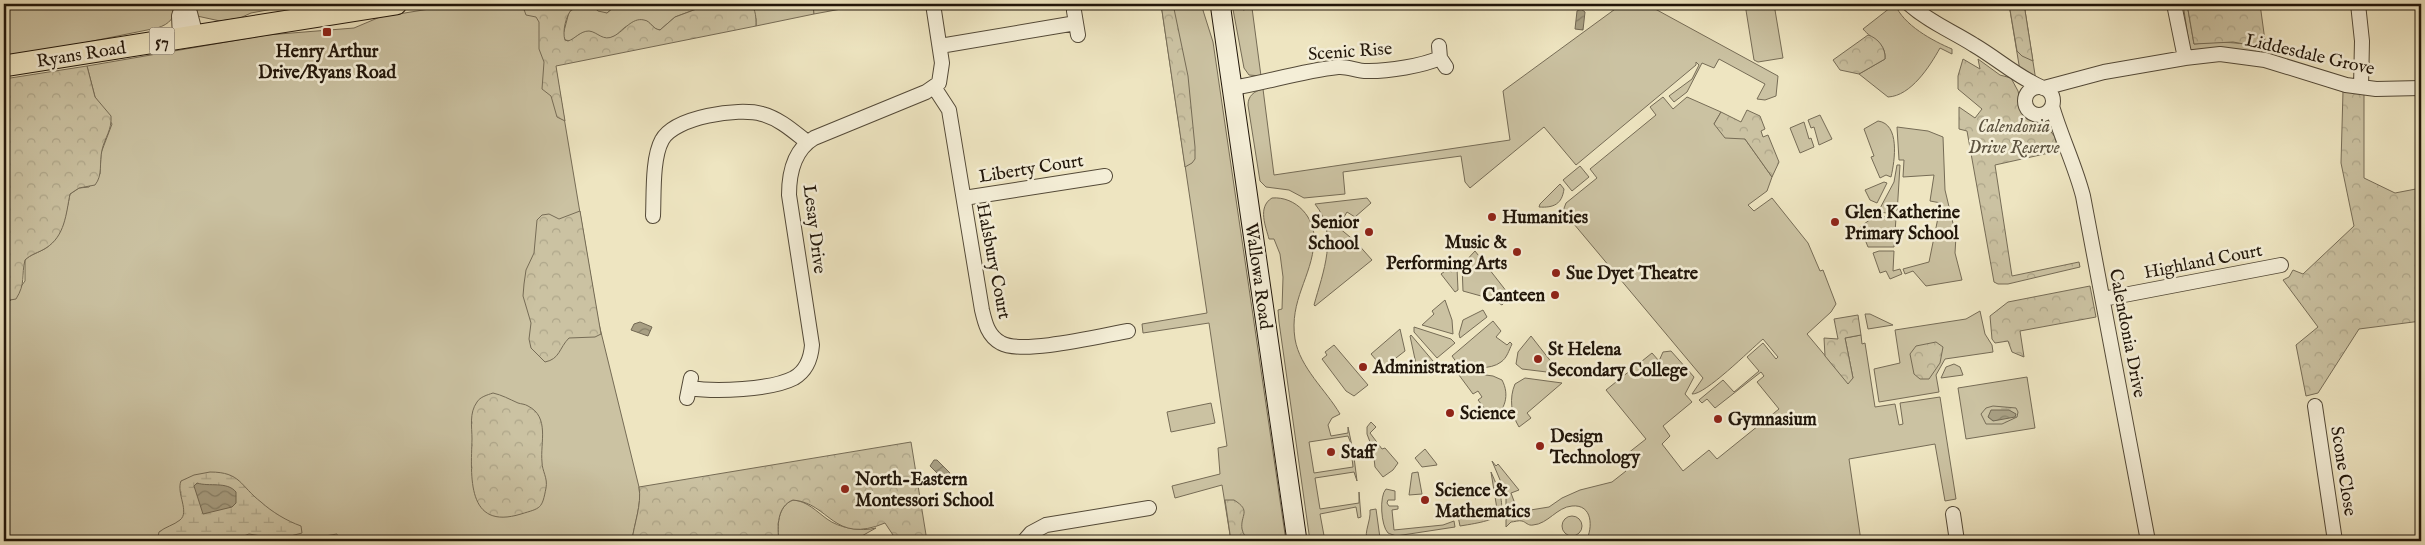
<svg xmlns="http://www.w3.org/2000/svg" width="2425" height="545" viewBox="0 0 2425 545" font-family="'IM FELL English',serif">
<defs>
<pattern id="forest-crowns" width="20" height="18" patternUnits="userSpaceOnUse" patternTransform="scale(1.25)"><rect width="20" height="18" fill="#cbc2a2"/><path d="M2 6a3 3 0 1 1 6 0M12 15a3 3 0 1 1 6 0" fill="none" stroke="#aea68a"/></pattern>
<pattern id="wetland-marsh" width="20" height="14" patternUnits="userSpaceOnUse" patternTransform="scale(1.25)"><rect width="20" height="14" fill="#cbc2a2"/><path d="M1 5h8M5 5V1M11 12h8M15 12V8" fill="none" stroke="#aea68a"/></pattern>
<pattern id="water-waves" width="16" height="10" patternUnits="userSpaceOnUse" patternTransform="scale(1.25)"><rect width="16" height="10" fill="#a89f83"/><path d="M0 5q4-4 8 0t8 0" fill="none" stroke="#888169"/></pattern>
</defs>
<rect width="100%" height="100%" fill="#eee5c1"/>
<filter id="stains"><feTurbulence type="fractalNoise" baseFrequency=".004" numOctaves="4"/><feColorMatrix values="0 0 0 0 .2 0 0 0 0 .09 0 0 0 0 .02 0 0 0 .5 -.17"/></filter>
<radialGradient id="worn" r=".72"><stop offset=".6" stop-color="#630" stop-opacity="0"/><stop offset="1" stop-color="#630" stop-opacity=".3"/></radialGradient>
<path fill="#cbc2a2" stroke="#766c56" d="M4 4H175C175 18 170 24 157 28L4 59Z
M189 4H300L251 13 240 18 220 21 197 16Z
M460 4H545L598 320 639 487C642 505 634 524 632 541H339L337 534 295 541H4V301H10L25 281V260C31 254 38 253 46 248 63 237 66 213 70 194L79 188 89 187 100 174 101 153 112 124 95 97 87 66 267 35 354 28 380 17Z
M590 4 607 13 616 5 620 4H710L675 17 660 30 656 29 647 21C640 23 630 23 624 28 620 31 617 36 611 38 593 43 592 21 571 41L565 40 563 35 569 12 578 6Z
M751 4H813L814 14 756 26V19Z
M1161 4H1201L1213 42 1286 541H1231L1222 485 1175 498 1172 486 1220 474 1218 448 1227 446 1209 323 1143 333 1142 324 1207 313Z
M1232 4H1242L1243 10 1252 8 1261 76 1249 75 1244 68Z
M1622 4H1646L1778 76 1776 96 1765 100 1757 99 1765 84 1719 59 1714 68 1702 63 1687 92 1674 102 1669 96 1692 79 1699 65 1696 62V65L1576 165 1544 127 1470 188 1465 182 1461 156 1343 172 1345 194 1304 198 1289 190 1266 187 1260 181 1248 105C1248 96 1254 91 1263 89L1274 175 1510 140 1503 91Z
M1745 4H1774L1783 58 1758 62 1754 60Z
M1895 4C1903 25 1933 41 1952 49V54L1940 48C1930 66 1911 96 1888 97L1859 74 1885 59C1886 42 1872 40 1863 29Z
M2009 4H2024L2036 81 2020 71Z
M2183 4H2187L2194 44C2219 41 2242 42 2266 48L2267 53 2226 48 2190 50Z
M1663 97 1673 109 1687 97 1721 112 1714 124 1745 139 1772 177 1767 191 1748 205 1754 211 1772 198 1808 243 1820 271 1823 270 1836 304 1831 312 1807 334 1848 383 1853 378 1845 338 1861 335 1862 344 1865 343 1875 407 1895 404 1899 425 1903 424 1900 403 1940 397 1956 499 1945 501 1935 444 1849 459 1861 541H1586C1593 528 1593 504 1572 506 1557 507 1548 524 1533 525 1528 526 1526 522 1522 521 1519 520 1514 522 1511 522L1506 527V494L1492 461 1496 466 1498 464 1519 490 1511 493 1518 512 1549 507 1562 498 1580 490 1612 482 1626 471 1618 461 1646 439 1606 390 1652 353 1659 361 1663 352 1671 351 1694 377 1685 394 1692 402 1663 426 1670 436 1662 444 1683 471 1709 450 1717 459 1779 409 1757 382 1764 376 1761 372 1715 408 1707 399 1702 403 1699 400 1723 380 1734 392 1759 371 1747 357 1763 343 1776 359 1778 357 1763 339C1750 350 1705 395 1692 394L1703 378 1563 211 1566 203 1597 178 1590 169 1656 115 1650 107Z
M1820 115 1832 139 1819 145 1814 127 1811 128 1808 120Z
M1878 121C1900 124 1895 160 1891 177L1886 175 1880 178 1871 157 1874 156 1864 129Z
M1804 122 1809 139 1811 138 1814 147 1800 153 1790 128Z
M1897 127 1928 131 1943 137 1945 190 1956 236 1955 253 1962 280 1926 286 1913 271 1905 274 1903 269 1929 262 1941 203 1930 201 1934 175 1903 177 1904 160H1899Z
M1897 165H1900L1897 214 1878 212 1894 182Z
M1580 166 1589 177 1572 191 1563 180Z
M1884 182 1887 183 1877 203 1870 200 1865 190Z
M1560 184 1564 189C1562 204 1554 208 1539 207L1540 204Z
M1272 198C1296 196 1316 218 1314 242 1312 277 1289 300 1295 339 1300 368 1326 390 1340 414L1332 418 1328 425 1331 436 1348 433V427L1352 446 1348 436 1309 442 1314 473 1353 467 1352 458 1354 457 1357 481 1354 472 1315 478 1320 509 1359 503V492L1361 517 1358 518 1356 507 1320 514 1325 541H1310L1279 322 1278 310 1282 309 1283 277 1280 254 1274 239H1269C1266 227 1257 207 1272 198Z
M1367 198 1371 203 1355 217 1347 212 1338 227 1356 242 1372 260 1315 306 1314 305C1323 272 1339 234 1315 204Z
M1875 216 1896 218 1894 247H1868L1860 227Z
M1475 251 1507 292 1503 295 1507 300 1502 305 1492 299 1463 291 1462 265Z
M1879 251H1894L1893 271 1900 269 1902 274 1890 279 1886 271 1880 273 1873 253Z
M1457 268 1458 290 1455 292 1441 274 1448 269 1451 272Z
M1445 300 1452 320 1453 334 1422 325 1434 314 1432 311Z
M1483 310 1487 317 1460 338 1459 334 1463 320Z
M1980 311 1985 334 1992 345 1993 352 1945 359 1936 375 1939 392 1879 402 1874 369 1900 363 1895 330 1966 319Z
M1865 314H1870L1893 325 1868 329Z
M1493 321 1501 331 1496 337 1507 345 1510 342 1512 344C1509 350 1507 358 1501 362 1491 370 1469 369 1457 363L1452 356Z
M1414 327 1451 339 1455 343 1437 358 1414 332Z
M1400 329 1405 351 1383 368 1371 354Z
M1411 335 1433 361 1418 373 1410 336Z
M1531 336 1556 368 1555 373 1522 369 1516 364 1518 352Z
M1334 345 1368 385 1354 396 1346 391 1322 359 1327 355 1325 352Z
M1954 364 1960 367 1963 375 1941 378 1946 367Z
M1456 371 1493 376 1502 380C1510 395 1505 410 1493 419L1478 400 1482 397 1478 391 1473 394Z
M2027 377 2035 428 1966 439 1958 388Z
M1525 378 1562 383 1527 413 1531 418 1519 427C1511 414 1509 398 1515 384Z
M1211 403 1215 423 1171 432 1167 412Z
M1371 422 1376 427 1370 433 1382 449 1385 448 1398 463 1393 470 1383 477 1375 467 1373 450 1367 434V427Z
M1425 449 1436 463 1437 465 1422 467 1415 458Z
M1418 472 1422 494 1409 495 1412 473Z
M1491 472C1511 516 1504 519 1460 526L1458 516 1497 509Z
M1386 489 1395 491V500H1388L1387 503 1389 506H1398V509L1392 510 1394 530 1443 525 1454 521 1455 527 1396 536C1394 535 1390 534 1388 533 1381 526 1379 496 1386 489Z
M793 500C807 501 816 511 827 519 839 528 861 532 876 528L860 537 859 541H779C777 527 777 506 793 500Z
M1376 509 1380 538 1379 541H1367C1364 531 1371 521 1370 510Z
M1562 526a10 10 0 1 1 20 0a10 10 0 1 1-20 0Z"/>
<path fill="url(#forest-crowns)" stroke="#766c56" d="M522 4H633L616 5 607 13 598 11 590 4 572 9C566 15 562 32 565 40L568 41C575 39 580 31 589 31 598 32 603 42 614 36 624 31 632 17 644 20 651 21 652 29 660 30L675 17 710 4H751C756 11 756 17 756 26L556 66 565 121 557 117 551 96 542 89 544 62 539 49V22L536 17 526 15Z
M813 4H854L841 9 814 14Z
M1161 4H1173L1188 76 1195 147V159L1192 163 1185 167Z
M2009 4H2024L2033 61 2022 56 2017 51Z
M2187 4H2260L2266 48 2233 42 2194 44Z
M1868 35C1878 38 1886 48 1885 59L1859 74 1840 70 1833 60Z
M1963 59 1980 69 1978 59 2000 75 2011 78 2018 91 2024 115 2048 128 2055 137 2058 151 1995 165 2012 276 2079 262 2080 267 2008 284H1998L1994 282 1967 131 1959 129V107L1975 118 1982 109 1958 89V76Z
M87 66 95 97 111 116C112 130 105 137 102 150 99 163 103 175 95 185L79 188 70 194C66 214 65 236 46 248 38 253 31 254 25 260 21 276 26 283 16 299L4 301V79Z
M2343 91 2364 94V178L2395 193 2421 188V321L2359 329 2318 393 2306 396 2296 345 2318 327 2283 280 2289 277 2293 270 2303 274 2354 226 2341 163Z
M1747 110 1760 116 1765 129 1761 131 1763 137 1768 135 1779 162 1772 177 1745 139 1725 138 1714 124 1721 112 1741 122Z
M580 211 601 334 595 337 569 338C559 348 560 359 545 362L531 348 529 339 531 323 523 296 524 284 526 270 534 253 537 220 542 215 549 214 559 219Z
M2090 286 2096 317 2020 331 2024 357 2012 352 2008 341 1995 343 1992 339 1990 316 2008 302Z
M1858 315 1861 335 1845 338 1853 378 1848 384 1825 356 1824 338 1838 339 1834 319Z
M1936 342 1943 347 1940 363 1929 379H1920L1914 374 1910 354 1916 346Z
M493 393C502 395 509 399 518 403 521 404 525 404 528 406 550 417 540 443 542 462 542 471 548 478 546 488 542 509 541 508 521 514 466 531 471 476 472 439 472 427 469 413 477 402 480 397 487 395 493 393Z
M911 442 927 541H897L885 523C833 545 830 503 793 500 777 506 777 527 779 541H632C634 523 642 505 639 487Z
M1225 500H1234C1252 511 1240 515 1242 529 1243 534 1246 537 1248 541H1231Z"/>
<path fill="url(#wetland-marsh)" stroke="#766c56" d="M1993 406 2016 408 2018 412 2017 417 2002 424H1986L1981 414 1986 408Z
M210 472C241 472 240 486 261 502 272 512 287 521 301 526L302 533 279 539 249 534 230 541H157L159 532C165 527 174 525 180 520 190 512 176 493 181 481L194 475Z"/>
<path fill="url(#water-waves)" stroke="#726853" d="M1581 9 1585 12 1583 30 1575 29 1577 11Z
M640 322 652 327 648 336 631 330 634 324Z
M1991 410H2009L2016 414 2015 417 1993 421 1988 417Z
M934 460H937L950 473 946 479H943L930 466Z
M197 483C209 487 227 481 236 492V503L232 507 203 514 194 486Z"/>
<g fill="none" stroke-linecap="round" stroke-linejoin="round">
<defs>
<path id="street" d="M1909 4C1929 22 1952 31 1974 45 1998 59 2017 77 2043 88
M2174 4 2185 58
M2358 4 2362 41 2361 87
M183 5 190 13 196 36
M1074 11 1078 35
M180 38 179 16 183 4
M940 46 1076 23
M1439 46 1440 58 1446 67
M934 87 949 110 982 310C985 323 988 336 1001 343 1022 355 1100 336 1128 331
M2025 101a14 14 0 1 1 28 0a14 14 0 1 1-28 0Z
M1233 88C1268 82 1302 71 1338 67 1349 66 1358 72 1369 71 1389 71 1422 66 1440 58
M2044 88 2104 72 2185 58 2220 54 2265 60 2346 85 2376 89 2421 88
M2052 106C2061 137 2075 165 2083 196L2148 541
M964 198 1105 176
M653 216C654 195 652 158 662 140 674 117 739 107 762 114 780 119 793 131 807 142
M2103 299 2281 265
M690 388C715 392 771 390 794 378 806 371 811 358 812 345L789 195C789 173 794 150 814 138L926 92 939 83 942 63 933 4
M687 398 691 378
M2315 406 2335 541
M1953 514 1957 541
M1024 541 1031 533 1046 525 1149 508"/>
<path id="secondary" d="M1223 4 1221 10 1297 541"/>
<path id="primary" d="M4 66 396 4"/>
</defs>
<use href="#street" stroke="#544a38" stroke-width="16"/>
<use href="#secondary" stroke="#21160a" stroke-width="21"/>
<use href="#primary" stroke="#21160a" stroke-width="23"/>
<use href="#street" stroke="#f4eed7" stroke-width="14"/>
<use href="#secondary" stroke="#f4eed7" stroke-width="19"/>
<use href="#primary" stroke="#eee5c1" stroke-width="21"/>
</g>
<g fill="#8f2418" stroke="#f4eed7" stroke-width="2">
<rect x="322" y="27" width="10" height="10" rx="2.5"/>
<circle cx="1492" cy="217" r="5"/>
<circle cx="1835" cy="222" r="5"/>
<circle cx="1369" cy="232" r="5"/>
<circle cx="1517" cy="252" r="5"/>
<circle cx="1556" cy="273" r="5"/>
<circle cx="1555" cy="295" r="5"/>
<circle cx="1538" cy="359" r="5"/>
<circle cx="1363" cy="367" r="5"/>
<circle cx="1450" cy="413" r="5"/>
<circle cx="1718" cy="419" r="5"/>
<circle cx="1540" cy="446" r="5"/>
<circle cx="1331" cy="452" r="5"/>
<circle cx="845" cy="489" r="5"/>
<circle cx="1425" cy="500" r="5"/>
</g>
<g text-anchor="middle" stroke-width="5" stroke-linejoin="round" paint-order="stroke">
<rect fill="#f4eed7" stroke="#605748" stroke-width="1" x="149.5" y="27.5" width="25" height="27" rx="4"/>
<g font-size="16" font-weight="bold" fill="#21160a">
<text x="162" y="47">57</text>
</g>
<g font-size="18" font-weight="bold" fill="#21160a" stroke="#f4eed7" text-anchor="start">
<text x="327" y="57" text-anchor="middle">Henry Arthur<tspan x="327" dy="21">Drive/Ryans Road</tspan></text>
<text x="1845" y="218">Glen Katherine<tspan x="1845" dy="21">Primary School</tspan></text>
<text x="1502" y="223">Humanities</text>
<text x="1359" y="228" text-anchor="end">Senior<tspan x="1359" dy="21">School</tspan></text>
<text x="1507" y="248" text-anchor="end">Music &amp;<tspan x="1507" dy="21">Performing Arts</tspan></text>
<text x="1566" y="279">Sue Dyet Theatre</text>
<text x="1545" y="301" text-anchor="end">Canteen</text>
<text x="1548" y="355">St Helena<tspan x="1548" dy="21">Secondary College</tspan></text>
<text x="1373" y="373">Administration</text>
<text x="1460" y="419">Science</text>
<text x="1728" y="425">Gymnasium</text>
<text x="1550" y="442">Design<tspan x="1550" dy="21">Technology</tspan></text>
<text x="1341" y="458">Staff</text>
<text x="855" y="485">North-Eastern<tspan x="855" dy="21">Montessori School</tspan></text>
<text x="1435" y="496">Science &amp;<tspan x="1435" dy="21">Mathematics</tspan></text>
</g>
<g font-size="18" fill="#21160a" stroke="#f4eed7">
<text transform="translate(1350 51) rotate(-4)" y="6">Scenic Rise</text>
<text transform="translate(81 54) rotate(-9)" y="6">Ryans Road</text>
<text transform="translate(2310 54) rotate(13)" y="6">Liddesdale Grove</text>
<text transform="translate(1031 168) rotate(-9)" y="6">Liberty Court</text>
<text transform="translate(815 229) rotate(83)" y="6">Lesay Drive</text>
<text transform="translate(994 261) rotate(79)" y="6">Halsbury Court</text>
<text transform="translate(2203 261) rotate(-11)" y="6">Highland Court</text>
<text transform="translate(1259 276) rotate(82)" y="6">Wallowa Road</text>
<text transform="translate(2128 333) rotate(79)" y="6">Calendonia Drive</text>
<text transform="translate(2344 471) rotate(81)" y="6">Scone Close</text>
</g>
<g font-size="18" font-style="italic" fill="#5c523f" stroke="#f4eed7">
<text x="2014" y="132">Calendonia<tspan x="2014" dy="21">Drive Reserve</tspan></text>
</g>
</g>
<rect width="2425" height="545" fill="none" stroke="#eee5c1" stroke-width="20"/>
<rect x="5" y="5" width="2415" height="535" fill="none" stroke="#21160a" stroke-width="2.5"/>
<rect x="10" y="10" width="2405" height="525" fill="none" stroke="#21160a"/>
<rect width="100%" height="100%" filter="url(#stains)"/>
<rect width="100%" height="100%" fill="url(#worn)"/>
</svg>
